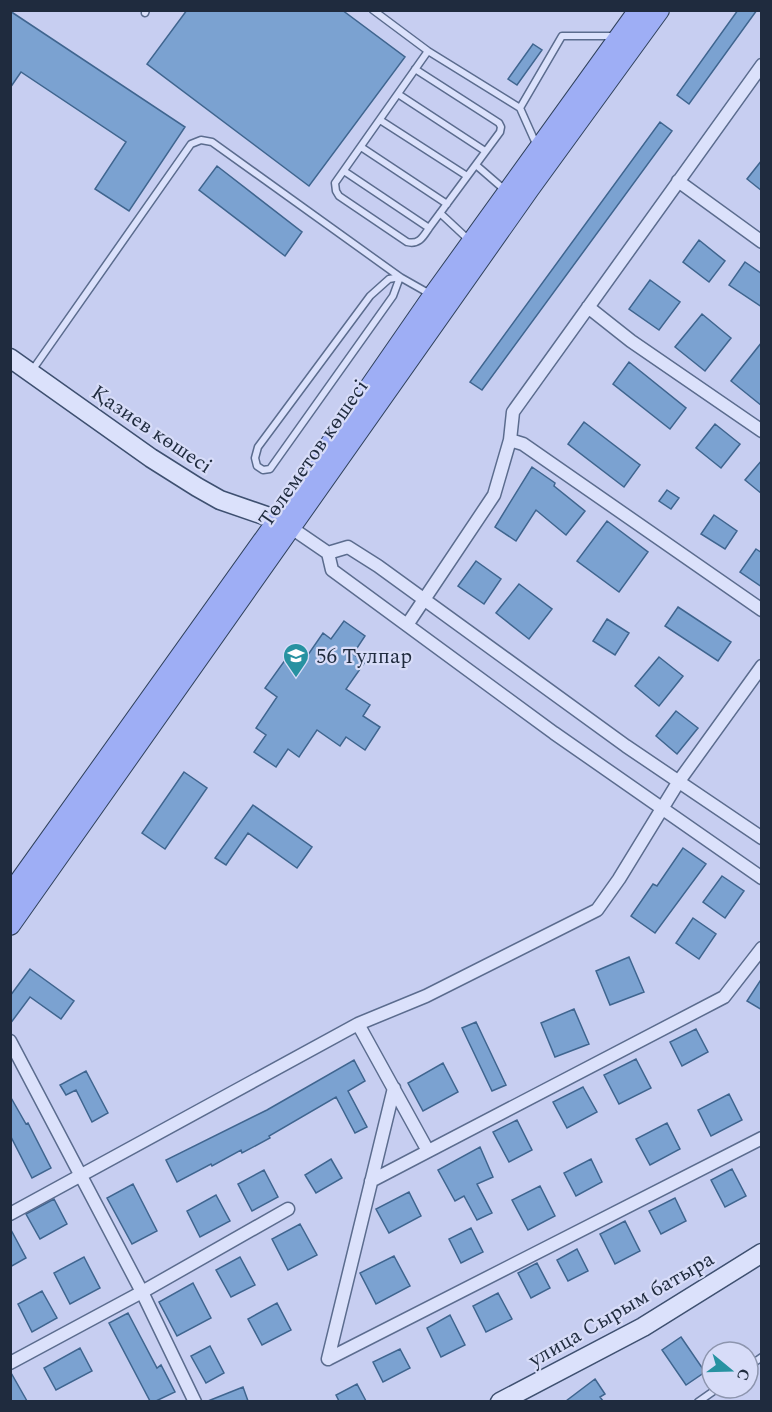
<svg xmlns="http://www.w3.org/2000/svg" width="772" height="1412" viewBox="0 0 772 1412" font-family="Spectral,serif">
<rect width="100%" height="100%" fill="#c7cef1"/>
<path fill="#7ba2d1" stroke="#3f658f" stroke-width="1.5" d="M187 10H342L405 57 309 186 147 64Z
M738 10H757L689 104 677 95Z
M10 11 185 127 129 211 95 189 126 142 21 72 10 88Z
M533 44 542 50 517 85 508 79Z
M660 122 672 131 482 390 470 382Z
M762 160V191L747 179Z
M217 166 302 232 285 256 199 190Z
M699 240 725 261 709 282 683 262Z
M745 262 762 274V307L729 285Z
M650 280 680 302 659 330 629 309Z
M702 314 731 338 705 371 675 347Z
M762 342V406L731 381Z
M629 362 686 408 670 429 613 384Z
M584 422 640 465 624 487 568 444Z
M715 424 740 444 721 468 696 448Z
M762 460V494L745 480Z
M532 467 555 483 554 486 585 511 566 535 536 510 516 541 495 527Z
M667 490 679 498 671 509 659 501Z
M714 515 737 531 725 549 701 534Z
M607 521 648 552 619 592 577 561Z
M756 549 762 553V587L740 572Z
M476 561 501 579 484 604 458 586Z
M519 584 552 609 529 639 496 613Z
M678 607 731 642 718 661 665 626Z
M607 619 629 633 615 655 593 641Z
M344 621 365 636 353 654 365 662 346 689 370 705 363 716 380 727 365 750 346 737 340 746 317 730 299 757 288 749 276 767 254 752 266 735 256 728 277 697 265 688 288 656 301 665 323 633 331 639Z
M659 657 683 676 659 706 635 686Z
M676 711 698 728 677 754 656 736Z
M184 772 207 788 165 849 142 833Z
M253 805 312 847 297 868 248 833 226 865 215 858Z
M683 848 706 864 655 933 631 916 653 884 657 886Z
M722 876 744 891 725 918 703 902Z
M693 918 716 934 699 959 676 943Z
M629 957 644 992 610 1005 596 971Z
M30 969 74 1001 61 1019 30 997 10 1024V996Z
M762 978V1010L747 1001Z
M574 1009 589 1044 555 1057 541 1023Z
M476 1022 506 1085 492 1091 462 1028Z
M696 1029 708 1052 682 1066 670 1042Z
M636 1059 651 1088 619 1104 604 1075Z
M354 1060 365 1081 348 1091 367 1127 355 1133 336 1097 269 1136 270 1138 242 1153 241 1150 212 1166 211 1164 177 1182 166 1160 267 1110Z
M443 1063 458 1092 423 1111 408 1083Z
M86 1071 108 1113 92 1122 76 1090 66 1095 60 1085Z
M583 1087 597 1112 567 1128 553 1102Z
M729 1094 742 1120 711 1136 698 1110Z
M10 1096 26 1124 28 1123 51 1168 32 1178 10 1135Z
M517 1120 532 1150 509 1162 493 1132Z
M667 1123 680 1149 650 1165 636 1139Z
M480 1147 493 1177 477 1184 492 1213 477 1220 464 1196 455 1201 438 1170Z
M331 1159 342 1178 316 1193 305 1175Z
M591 1159 602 1182 576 1196 564 1173Z
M732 1169 746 1196 725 1207 711 1180Z
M264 1170 278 1197 252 1211 238 1184Z
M133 1184 157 1231 132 1244 107 1198Z
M540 1186 555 1216 528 1230 512 1200Z
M409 1192 421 1216 389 1233 376 1209Z
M216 1195 230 1221 200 1237 187 1211Z
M675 1198 686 1221 661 1234 649 1211Z
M54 1199 67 1224 40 1239 26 1214Z
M625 1221 640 1251 615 1264 600 1234Z
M300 1224 317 1255 288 1270 272 1239Z
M10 1228 26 1258 10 1267Z
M471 1228 483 1252 461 1263 449 1239Z
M577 1249 588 1271 568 1281 557 1260Z
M394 1256 410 1286 376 1304 360 1273Z
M84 1257 100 1288 70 1304 54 1273Z
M240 1257 255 1285 231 1297 216 1270Z
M537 1263 550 1288 531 1298 518 1273Z
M193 1283 211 1318 177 1336 159 1302Z
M42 1291 57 1318 32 1332 18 1304Z
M498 1293 512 1319 486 1332 473 1306Z
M277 1303 291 1330 262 1345 248 1319Z
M128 1313 157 1368 161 1365 175 1392 156 1401H150L109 1323Z
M450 1315 465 1345 441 1357 427 1328Z
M681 1337 705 1372 686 1385 662 1350Z
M210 1346 224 1373 206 1383 191 1356Z
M80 1348 92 1371 56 1390 44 1368Z
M400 1349 410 1368 383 1382 373 1362Z
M10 1371 27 1401H10Z
M595 1379 605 1394 600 1397 603 1401H566Z
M357 1384 366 1401H339L336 1395Z
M243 1387 248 1401H208Z"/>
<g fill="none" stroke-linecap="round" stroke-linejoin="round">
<defs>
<path id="lane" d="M373 10 428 51 520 108
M145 13 146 10
M415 69 499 123 501 127 500 132 429 228C423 237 419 245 407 242L339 196 336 191 335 183C366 139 397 95 428 51
M398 94 485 151
M380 120 467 176
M537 146 520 108 562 36H617
M361 147 447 204
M476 165 506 191
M344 171 429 228
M440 213 470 241
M400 277 393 296 270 469 263 470 257 466 255 458 258 447 370 296 389 279Z
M31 372 191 144 201 140 212 142 400 277 430 294
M748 1367 762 1357
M698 1402 718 1388"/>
<path id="street" d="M678 181 762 242
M588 307 631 341 762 431
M510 440 513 412 762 65
M290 527 328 553 332 570 554 733 762 878
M328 553 348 547 378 566 626 746 762 838
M407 625 494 495 510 440 523 444 762 610
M358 1024 428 1151
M10 1041 142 1292 195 1402
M371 1181 724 997 762 948
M10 1214 358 1024 426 996 597 910 619 879 679 781 762 666
M328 1359 762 1138
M328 1359 394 1088
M10 1363 142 1292 288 1209"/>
<path id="secondary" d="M10 358 151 458 197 487 220 500 278 520 289 527
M500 1402 643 1327 762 1253"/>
<path id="primary" d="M10 895 278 520 433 296 639 10
M10 925 529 189 659 10"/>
</defs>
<use href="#lane" stroke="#5b6c8e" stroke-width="9"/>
<use href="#street" stroke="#5b6c8e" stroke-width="15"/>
<use href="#secondary" stroke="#3e5070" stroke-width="21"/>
<use href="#primary" stroke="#2f415c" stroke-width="22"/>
<use href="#lane" stroke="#dbe1fb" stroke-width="6"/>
<use href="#street" stroke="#dbe1fb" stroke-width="12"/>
<use href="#secondary" stroke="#dbe1fb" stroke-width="18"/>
<use href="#primary" stroke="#9eaef5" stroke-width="20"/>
</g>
<defs>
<symbol id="school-pin" viewBox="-11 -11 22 30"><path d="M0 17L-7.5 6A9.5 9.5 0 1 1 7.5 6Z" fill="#2792a1" stroke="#d7dcf8"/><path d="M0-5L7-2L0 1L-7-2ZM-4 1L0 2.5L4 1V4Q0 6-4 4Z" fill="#fff"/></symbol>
</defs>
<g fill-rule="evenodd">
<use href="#school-pin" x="281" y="641" width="30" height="40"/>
</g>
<g text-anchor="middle" stroke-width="4.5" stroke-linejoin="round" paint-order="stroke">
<g font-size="21" fill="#1f2b3e" stroke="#d7dcf8">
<text transform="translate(152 429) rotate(34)" y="7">Қазиев көшесі</text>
<text transform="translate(313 453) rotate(-55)" y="7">Төлеметов көшесі</text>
<text transform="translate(621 1309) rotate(-30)" y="7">улица Сырым батыра</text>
</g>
<g font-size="21" fill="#1f2b3e" stroke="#d7dcf8" text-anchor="start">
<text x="316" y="663">56 Тулпар</text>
</g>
</g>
<rect width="772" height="1412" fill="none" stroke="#1f2b3e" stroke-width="24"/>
<g transform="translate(730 1370) rotate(109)"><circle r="28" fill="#d7dcf8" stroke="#8d95ae" stroke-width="1.5"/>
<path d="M0-4.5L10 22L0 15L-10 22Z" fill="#2792a1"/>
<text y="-9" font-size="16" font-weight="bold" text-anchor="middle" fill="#1f2b3e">С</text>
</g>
</svg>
